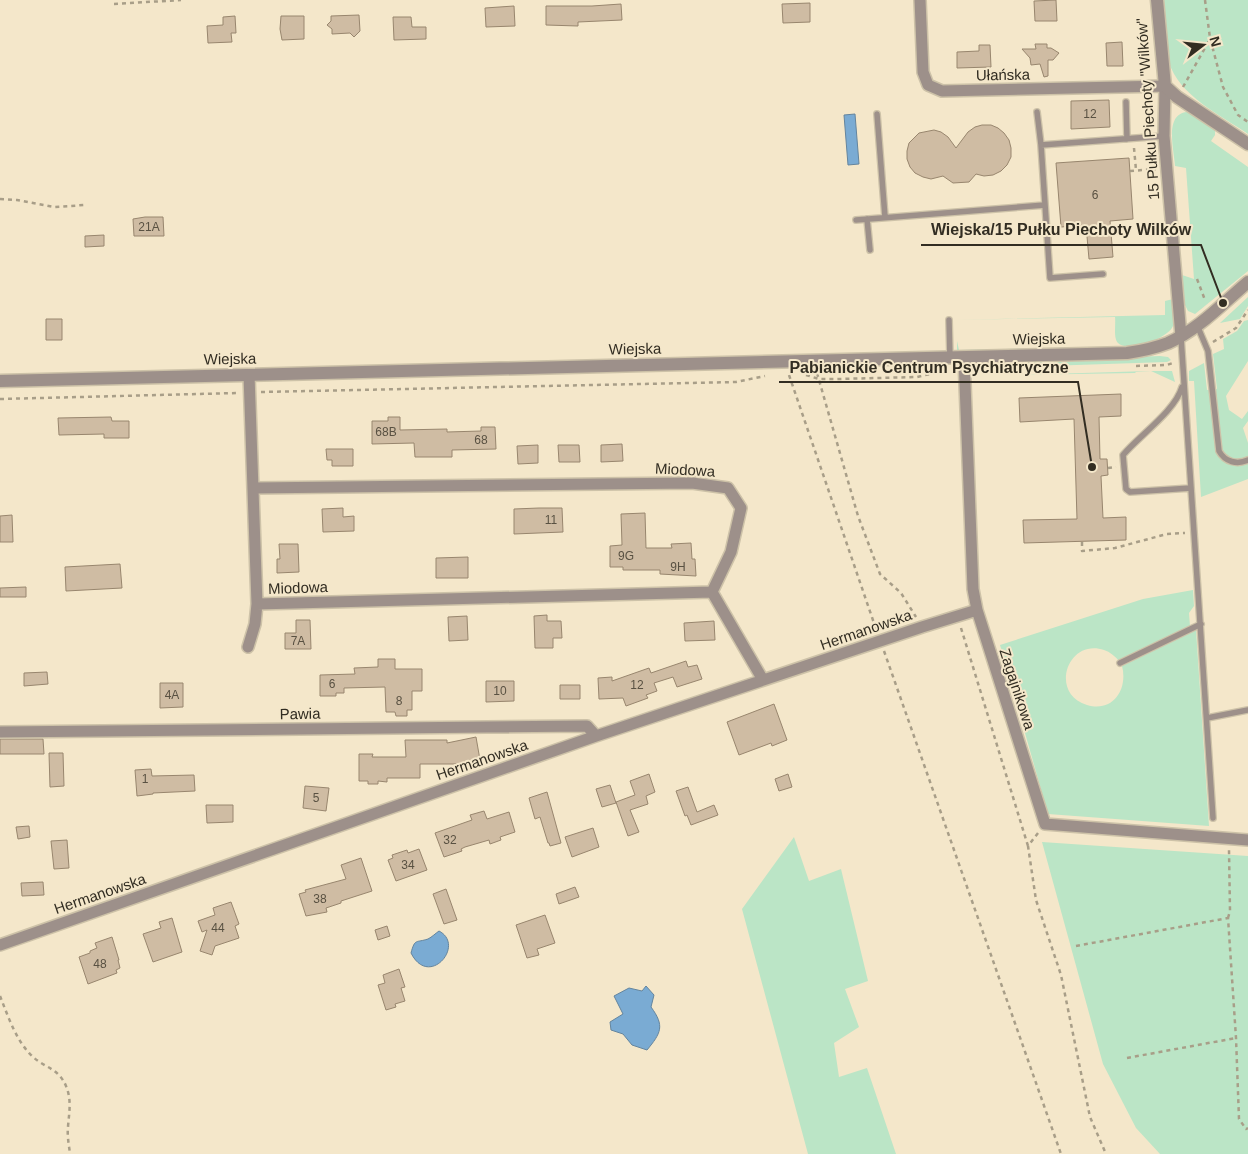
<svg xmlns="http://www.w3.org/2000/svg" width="1248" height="1154" viewBox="0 0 1248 1154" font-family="Arial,sans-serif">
<rect width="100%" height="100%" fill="#f4e7ca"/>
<path fill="#bbe5c6" d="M1164 0H1248V134C1222 116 1178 95 1169 62 1164 42 1165 20 1164 0Z
M1187 112 1192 114 1215 129V135L1211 141 1248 167V271L1195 314 1188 311 1185 305 1182 275 1194 279 1186 168 1175 166C1174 150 1164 114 1187 112Z
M1248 297V306L1240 319 1220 323Z
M1173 299C1174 307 1177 319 1173 326 1168 339 1127 353 1118 343 1113 338 1116 324 1115 317L956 320 1165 315V301Z
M1248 320V361L1226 396 1229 410 1242 419 1248 411V421L1243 428 1248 443V479L1201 497 1194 381H1189V371L1204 363 1207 390 1217 389 1213 354 1224 349 1223 339 1237 331 1244 321Z
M957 341 959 350 1103 347 957 352Z
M1160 356 1168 357 1171 360 1167 362 1014 367 1016 362 1018 361Z
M980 362H998L1001 367 977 368 974 366Z
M1149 371H1172L1175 382 1151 371 1136 372 1135 373 1014 375Z
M1193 590 1194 606 1189 613 1190 626 1119 661C1115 656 1110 652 1104 650 1067 638 1049 694 1087 705 1114 713 1128 688 1122 666L1196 630 1209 826 1048 814 1000 645 1143 599Z
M794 837 809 881 841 869 868 981 845 989 859 1027 834 1043 839 1077 867 1068 896 1154H808L742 909Z
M1042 842 1248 856V1154H1160L1136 1128 1103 1064Z"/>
<path fill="#7aabd3" stroke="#64859e" d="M855 114 859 164 848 165 844 115Z
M439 931C466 945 429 989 411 953 415 938 416 943 428 939 432 937 436 933 439 931Z
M646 986 654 995 651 1007C665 1026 661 1033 647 1050L632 1045 623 1034 611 1030 610 1022 623 1014 614 996 629 988 642 991Z"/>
<path fill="#cfbca3" stroke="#98866e" d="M1056 0 1057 21H1035L1034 1Z
M810 3V22L783 23 782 4Z
M621 4 622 20 578 22V26L546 25V6H592Z
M514 6 515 26 486 27 485 8Z
M359 15 360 31 354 37 350 33 332 34V29L327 25 331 21V16Z
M235 16 236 33H231L232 42 208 43 207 26 223 25V17Z
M281 16H304V39L282 40 280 29Z
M393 17H411L412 27H426V39L394 40Z
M1122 42 1123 66H1107L1106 43Z
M1035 44H1047V48H1051L1059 53 1053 60H1048V76L1044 77 1040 64 1031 65 1030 58 1022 49H1036Z
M979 45H990L991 67 957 68V52L979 51Z
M1109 100 1110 127 1071 129V101Z
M982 125H991L998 128 1004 133 1009 140 1011 148V157L1007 165 1001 171 993 175 984 176 976 174 969 182 953 183 943 176 931 179 923 177 915 173 910 167 907 159V151L909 143 919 133 934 130 941 132 948 137 956 148 968 132 975 127Z
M1129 158 1133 219 1110 221 1113 257 1089 259 1086 225 1061 227 1056 163Z
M145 217H163L164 236H134L133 219Z
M104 235V246L85 247V236Z
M46 319H62V340H46Z
M1121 394V416L1099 417 1100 459H1107L1108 475 1101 476 1103 518 1126 517V540L1024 543 1023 520 1077 519 1074 419 1020 422 1019 398Z
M111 417 112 421H129V438H104V434L59 435 58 418Z
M388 417H400V430L447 429V432L481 431V427H495L496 449 452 450V457H415L414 443 372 444V421H388Z
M622 444 623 461 601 462V445Z
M538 445V463L518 464 517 446Z
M558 445H579L580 462H559Z
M326 449H353V466H332V460H327Z
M343 508V517L354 516V531L323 532 322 509Z
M539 508H562L563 532 514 534V509Z
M645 513 646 548H672L671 544 691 543 692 559H695L696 576 660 574V570H623V567H610V546L622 545 621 514Z
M12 515 13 542H0V516Z
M279 544H298L299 572 277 573V559H280Z
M468 557V578H436V558Z
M120 564 122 588 66 591 65 567Z
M26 587V597H0V588Z
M547 615V621H561L562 638H553V648H535L534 616Z
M467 616 468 640 449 641 448 617Z
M296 620H310L311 649H285V633H296Z
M714 621 715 640 685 641 684 623Z
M378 659H395V669H422V691H412V710H407V716H396L395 712H386L385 687 344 688V693H336V696H320V675L355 674 354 668 378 667Z
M686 661 688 667 697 665 702 679 677 687 673 677 654 683 657 691 646 695 648 698 626 706 623 698 599 699 598 678 612 677V681L649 668 651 673Z
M47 672 48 684 24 686V673Z
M486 681H514V701L486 702Z
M160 683H183V707L160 708Z
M560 685H580V699H560Z
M774 704 787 740 772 746 771 743 739 755 727 722Z
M476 737 480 760 459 764H420V778H387V782L378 781V784H368V781H359V754H373L372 757H406L405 740H447V743Z
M0 739H43L44 754H0Z
M49 753H63L64 786 50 787Z
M151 769 152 776 194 775 195 791 153 793V794L137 796 135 770Z
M649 774 655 792 646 796 648 804 630 810 639 832 628 836 616 802 635 795 630 781Z
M788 774 792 787 779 791 775 779Z
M610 785 616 803 602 807 596 789Z
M305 786 329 788 326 811 303 808Z
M688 787 697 812 714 805 718 815 691 825 687 815 685 816 676 791Z
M547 792 561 843 550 846 549 843H548L540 817 535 819 529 798Z
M206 805H233V822L207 823Z
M484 811 487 819 509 812 515 832 500 837 501 840 490 844 489 840 465 847 461 849 462 851 444 857 435 833 472 820 470 815Z
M29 826 30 837 18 839 16 827Z
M593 828 599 847 572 857 565 837Z
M67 840 69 868 54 869 51 841Z
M419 849 427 870 396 881 388 860 393 858 392 855 407 850 408 853Z
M361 858 372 891 341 901V903L326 908 327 912 306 916 299 894 306 892 305 890 346 879 341 865Z
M43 882 44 895 22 896 21 883Z
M575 887 579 897 559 904 556 894Z
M446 889 457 920 444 924 433 894Z
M231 902 239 924 235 926 239 938 215 946 212 955 200 951 207 930 202 932 198 921 215 915 213 908Z
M545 915 555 943 537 949 539 955 527 958 516 925Z
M172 918 182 952 153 962 143 934 161 928 159 922Z
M387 926 390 936 378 940 375 930Z
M112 937 119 960H118L120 968 116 970 117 973 88 984 79 957 90 953V951L97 948 95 943Z
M399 969 405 987 401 988 405 1001 395 1004 396 1007 386 1010 378 985 385 983 383 975Z"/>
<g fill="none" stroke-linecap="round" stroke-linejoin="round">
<defs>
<path id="service" d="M1126 102 1127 139
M1037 112 1041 145
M877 114 885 217
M867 219 870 250
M856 220 1045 205
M1103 274 1050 278 1041 145 1164 136
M949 320 950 358
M1197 325 1208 351 1219 451C1225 462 1237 465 1248 460
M1181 337 1213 818
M1182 387C1175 411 1140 435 1123 455L1126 489 1130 492 1191 488
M1120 663 1201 624
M1207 718 1248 710"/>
<path id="minor" d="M920 0 923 72 928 85 942 91 1165 86 1164 136 1181 336
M964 358 973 589 977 610 1045 824 1248 840
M253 488 692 483 728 488 741 508 731 552 712 592 257 604
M712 592 763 680
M248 647 255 624 257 604 249 375
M0 732 587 726 596 736
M0 945 596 736 922 627 977 610"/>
<path id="tertiary" d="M1157 0 1165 86 1177 97 1248 144
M0 381 1127 353C1141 351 1155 348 1168 343 1198 330 1223 303 1248 282"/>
</defs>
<use href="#service" stroke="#cdc2a8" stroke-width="8"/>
<use href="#minor" stroke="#cdc2a8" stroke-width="14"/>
<use href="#tertiary" stroke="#cdc2a8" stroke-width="15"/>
<path stroke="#a89e88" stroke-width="2.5" stroke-dasharray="4 4" stroke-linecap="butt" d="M1205 0 1210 38 1223 87 1238 115 1248 122
M114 4 181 0
M1183 87 1210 39
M1134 148 1136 170
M1130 171 1156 169
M0 199 17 200 54 207 85 205
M1197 279 1205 300
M1213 342 1236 328 1248 310
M1136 366 1167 365 1173 363
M817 373 858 516 880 574 901 593 916 617
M789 375 876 629
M806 375 819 379H837L917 377 939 372
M261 392 736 382 765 376
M0 399 238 393
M1108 468 1116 467
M1082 542V551L1115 548 1167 534 1185 533
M961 628 1028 846
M884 651 1061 1154
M1038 833 1028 846 1036 900 1061 975 1090 1117 1106 1154
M1228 918 1230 911 1229 850
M1076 946 1228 918 1236 1038 1239 1119 1246 1129 1248 1128
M0 996C8 1016 15 1038 30 1054 43 1068 58 1067 66 1086 72 1100 69 1113 68 1127 67 1136 69 1145 70 1154
M1127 1058 1236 1038"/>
<use href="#service" stroke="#9d908a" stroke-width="5.5"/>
<use href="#minor" stroke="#9d908a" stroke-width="11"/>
<use href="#tertiary" stroke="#9d908a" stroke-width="12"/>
</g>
<g text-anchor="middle" stroke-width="4" stroke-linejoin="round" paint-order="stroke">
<g font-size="12" fill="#595142">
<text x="1090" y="118">12</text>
<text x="1095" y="199">6</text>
<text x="149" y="231">21A</text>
<text x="386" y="436">68B</text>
<text x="481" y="444">68</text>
<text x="551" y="524">11</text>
<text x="626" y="560">9G</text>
<text x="678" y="571">9H</text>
<text x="298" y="645">7A</text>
<text x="332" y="688">6</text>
<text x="637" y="689">12</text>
<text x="500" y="695">10</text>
<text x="172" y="699">4A</text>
<text x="399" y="705">8</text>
<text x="145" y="783">1</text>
<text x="316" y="802">5</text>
<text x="450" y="844">32</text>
<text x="408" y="869">34</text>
<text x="320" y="903">38</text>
<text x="218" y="932">44</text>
<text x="100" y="968">48</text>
</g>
<g font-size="15" fill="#322d22" stroke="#f4e7ca">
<text transform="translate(1003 75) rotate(-1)" y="5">Ułańska</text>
<text transform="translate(1148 109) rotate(-94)" y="5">15 Pułku Piechoty "Wilków"</text>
<text transform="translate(1039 339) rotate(-1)" y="5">Wiejska</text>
<text transform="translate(635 349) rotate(-1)" y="5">Wiejska</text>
<text transform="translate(230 359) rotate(-1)" y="5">Wiejska</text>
<text transform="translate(685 470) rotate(3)" y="5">Miodowa</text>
<text transform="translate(298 588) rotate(-2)" y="5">Miodowa</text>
<text transform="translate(866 630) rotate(-19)" y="5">Hermanowska</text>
<text transform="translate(1017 689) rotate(72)" y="5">Zagajnikowa</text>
<text transform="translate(300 714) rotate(-1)" y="5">Pawia</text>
<text transform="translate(482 760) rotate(-19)" y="5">Hermanowska</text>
<text transform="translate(100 894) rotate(-19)" y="5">Hermanowska</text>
</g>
</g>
<path fill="none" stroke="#322d22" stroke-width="2" d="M1223 303L1201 245H921M1092 467L1078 382H779"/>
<g fill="#322d22" stroke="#f4e7ca" stroke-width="2">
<circle cx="1223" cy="303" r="5"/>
<circle cx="1092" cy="467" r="5"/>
</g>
<g font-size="16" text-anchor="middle" font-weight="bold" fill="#322d22" stroke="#f4e7ca" stroke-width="4" stroke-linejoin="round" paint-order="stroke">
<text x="1061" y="235">Wiejska/15 Pułku Piechoty Wilków</text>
<text x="929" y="373">Pabianickie Centrum Psychiatryczne</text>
</g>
<g transform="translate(1203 45) rotate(74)" stroke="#f4e7ca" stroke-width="4" paint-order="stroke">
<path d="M0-4L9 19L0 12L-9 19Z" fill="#322d22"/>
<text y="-8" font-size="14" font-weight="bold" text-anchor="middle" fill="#322d22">N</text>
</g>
</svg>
